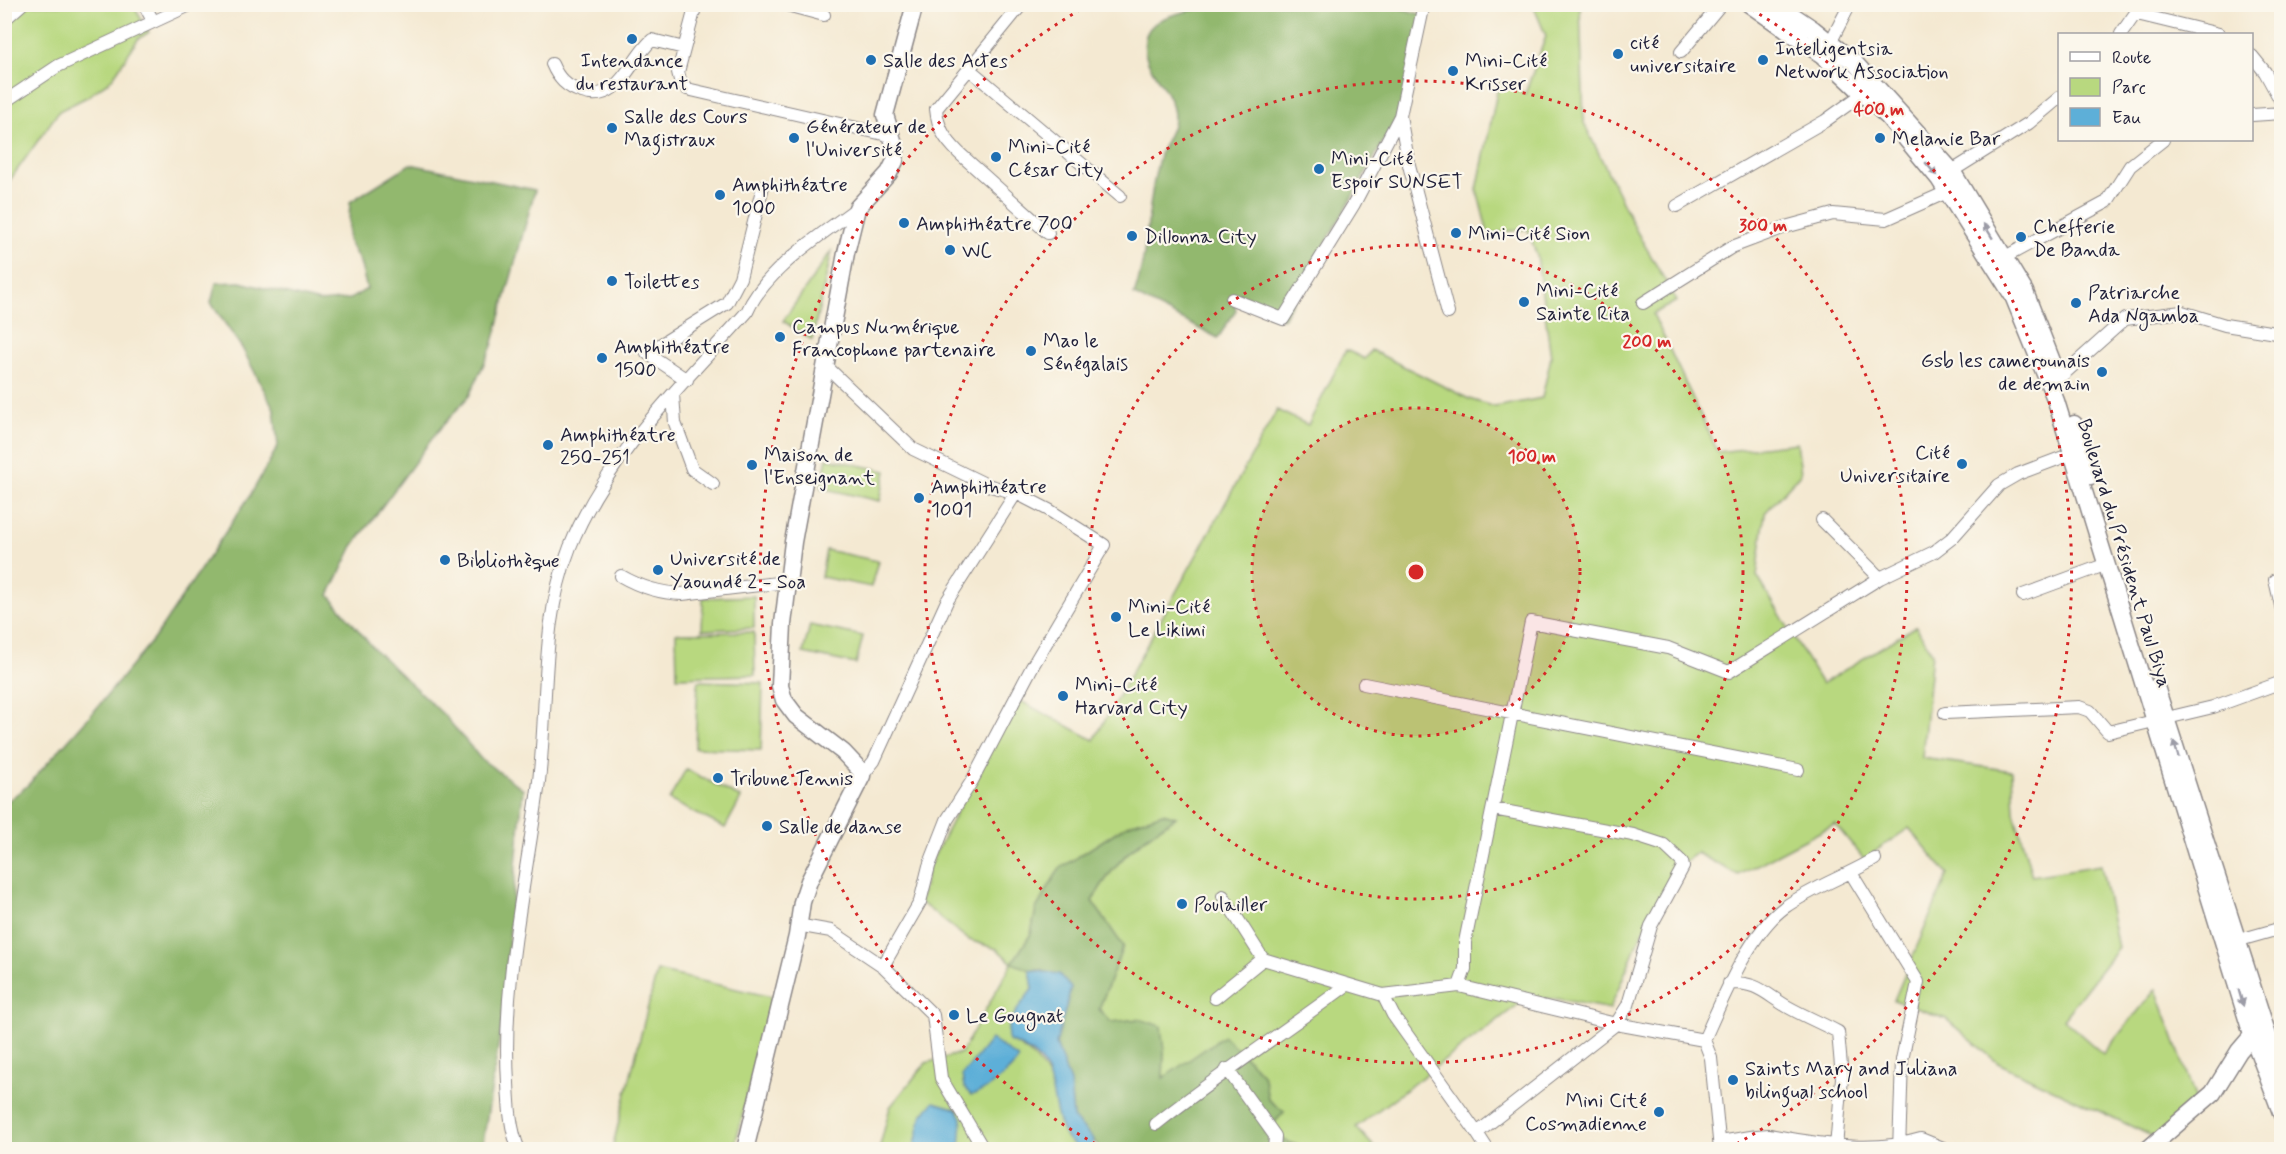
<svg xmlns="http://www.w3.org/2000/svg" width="2286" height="1154" viewBox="0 0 2286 1154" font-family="Mynerve,sans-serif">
<rect width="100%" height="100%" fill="#fbf7ec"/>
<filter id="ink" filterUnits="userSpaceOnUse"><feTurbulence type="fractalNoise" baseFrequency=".0167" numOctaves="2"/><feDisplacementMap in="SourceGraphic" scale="12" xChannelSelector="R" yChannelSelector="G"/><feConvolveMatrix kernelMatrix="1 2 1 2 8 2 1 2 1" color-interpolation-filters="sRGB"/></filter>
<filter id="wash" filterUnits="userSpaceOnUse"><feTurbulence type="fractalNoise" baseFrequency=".008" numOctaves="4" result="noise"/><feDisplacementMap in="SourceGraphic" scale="24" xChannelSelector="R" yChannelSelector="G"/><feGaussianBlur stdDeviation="1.35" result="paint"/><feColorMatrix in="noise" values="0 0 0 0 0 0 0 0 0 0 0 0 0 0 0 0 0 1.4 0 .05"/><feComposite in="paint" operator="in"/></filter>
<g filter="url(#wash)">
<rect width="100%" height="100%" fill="#f4e9d2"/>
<path fill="#b8d87f" stroke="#6d7d5d" stroke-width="1.5" d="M5 5H133L149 32 138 39 112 79 87 97 59 111 5 187Z
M1533 5H1580L1584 123 1637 232 1677 301 1653 314 1718 452 1797 443 1801 473 1765 513 1757 576 1822 684 1916 626 1932 653 1922 758 2012 771 2014 812 2032 876 2101 865 2118 948 2063 1019 2103 1054 2156 989 2198 1105 2158 1139 1998 1063 1946 1019 1894 1000 1948 874 1909 828 1864 859 1835 824 1738 875 1697 853 1675 869 1637 944 1610 1009 1558 999 1527 998 1356 1127 1376 1149H1306L1264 1132 1284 1112 1268 1099 1263 1074 1163 1078 1164 1051 1139 1019 1111 1023 1099 1009 1123 946 1092 901C1116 859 1136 843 1176 817L1163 813 1127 825 1059 869 1036 909 1031 934 1013 962 1030 970 1033 988 1010 1024 1009 1041C1047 1056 1053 1091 1070 1125 1074 1133 1078 1144 1084 1149L879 1150 890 1107 926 1063 961 1053 1012 963 997 949 969 940 920 902 929 866 1015 698 1094 740 1277 410 1308 425 1346 350 1365 359 1371 350 1469 399 1495 407 1542 398 1551 357 1537 256 1528 229 1488 234 1477 190 1499 82 1525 94 1546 36Z
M832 250 812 340 783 321Z
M827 458 886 471 880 501 821 488Z
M826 550 878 561 871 587 821 577Z
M754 596V628L702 630 703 598Z
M810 625 863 636 856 664 803 653Z
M754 632 755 675 677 677 676 633Z
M698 681 763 683 761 750 695 748Z
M686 769 741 798 725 828 669 800Z
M657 971 772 997 734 1149H612Z"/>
<path fill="#92b86e" stroke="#5a6d54" stroke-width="1.5" d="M1197 4H1387L1423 15 1402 109 1283 319 1233 300 1236 310 1218 338 1134 295C1150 249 1146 201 1160 155 1164 142 1175 129 1174 116 1173 88 1140 68 1145 40 1148 17 1178 14 1196 9Z
M410 164 535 190 492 346 469 396 437 432 353 546 329 595 375 650 445 716 481 759 523 789 501 1028 482 1149 5 1150V803L27 786 96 709 156 636 251 494 278 446 274 409 242 348 211 303 216 283 240 282 320 302 350 299 367 289 360 262 348 240 350 202Z
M1163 813 1176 817C1136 843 1117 858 1092 901L1123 946 1099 1009 1111 1022 1139 1019 1161 1026 1164 1051 1163 1078 1224 1036 1263 1074 1268 1099 1284 1112 1265 1133 1306 1149H1101L1073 1118 1070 1083 1056 1044 1071 988 1042 970H1030L1012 963 1031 934 1036 909 1059 869 1127 825Z"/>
<path fill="#5dafd8" stroke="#40688a" stroke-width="1.5" d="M1030 970 1059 974 1071 988 1056 1044 1070 1083 1073 1118 1093 1139 1092 1149C1050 1150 1059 1094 1045 1068 1038 1054 1022 1046 1009 1041 1002 1025 1024 1001 1033 988Z
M991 1039 1019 1059C1012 1070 984 1094 971 1095L964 1087 962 1075Z
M934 1102 957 1109 962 1118 960 1149H918L915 1144 922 1115Z"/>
</g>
<g filter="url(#ink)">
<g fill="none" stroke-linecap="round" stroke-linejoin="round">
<defs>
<path id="street" d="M144 4 153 21
M696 4 678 72 680 80 687 89 892 136
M783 4 824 15
M1022 4 969 69 1120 196
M2137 14 2219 34
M4 20 22 4
M2121 34 2142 4
M1827 49 1850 4
M1681 52 1721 4
M2252 56 2265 72 2282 103
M552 64C558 78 566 87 582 92 619 105 630 59 652 40L684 48
M969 69 936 109C938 129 945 139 959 153L1048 233
M4 102 58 66 192 4
M2252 115 2282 113
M1400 116 1409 165 1448 313
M1952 171 2029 123 2060 97
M1677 206 1825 121 1864 93
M2005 257 2107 202 2130 166 2163 140
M1232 299 1283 319 1354 204 1400 116 1424 4
M1643 303 1732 247 1785 227 1833 214 1886 219 1947 192
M2058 379 2125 319 2182 312 2225 325 2282 334
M687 380 647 353 727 303 740 278 763 186
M673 394 675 423 692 469 713 484
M1822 520 1880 578
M621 576C640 587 661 593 682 594L787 582
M2275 580 2282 610
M2023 595 2107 564
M1364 684 1798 770
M1945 713 2079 707 2090 711 2108 732 2213 707 2282 682
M862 776 874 761 947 601 1016 493
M1851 873 1918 982 1902 1060 1899 1150
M1223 896 1263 959 1383 995 1459 986 1616 1024 1628 1005 1651 926 1683 867 1682 862 1664 845 1633 835 1493 809
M797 925 831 931 883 966 920 902 929 866 947 820 972 781 1032 667 1104 545 1049 510 1016 493 987 485 913 449 827 367
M2236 941 2282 928
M883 966 933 1015 941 1078 984 1150
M1729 983C1758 982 1764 993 1788 1007 1804 1016 1821 1023 1838 1032L1842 1078 1836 1147
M1459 986 1465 969V942L1531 622 1668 648 1729 672 1880 578 1934 552 1952 538 1999 485 2018 474 2079 451
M1383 995 1393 1015 1477 1133
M1215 998 1263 959
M1704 1040 1711 1058 1720 1150
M1227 1069 1275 1136 1274 1150
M1156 1124C1218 1075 1284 1032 1347 985
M1720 1142 1757 1136
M519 1150C510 1129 509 1105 508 1083 502 984 525 886 538 789 549 708 539 625 570 547 607 455 682 385 747 312 765 270 821 235 857 208
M1488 1150 1477 1133 1616 1024 1704 1040C1722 1000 1749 933 1785 907 1812 888 1846 876 1875 859
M1756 1150 1757 1136 1769 1135C1820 1144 1872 1154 1921 1139L1948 1150"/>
<path id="secondary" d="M1749 4 1822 55 1888 117 1939 179 2013 296 2056 401 2252 1035 2282 1115
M1776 4 1813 29 1855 63 1952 171 2025 292 2057 374
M2074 424 2091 476
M2156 687 2282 1079
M745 1150 797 936 802 902 809 881 862 776 861 771 843 752 796 716 784 700 780 686 783 624 793 542 846 253 857 208 889 173 895 161 896 150 885 115 915 4
M2147 1150 2213 1093 2239 1051 2257 1030"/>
</defs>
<use href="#street" stroke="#8b8686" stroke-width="14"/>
<use href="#secondary" stroke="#8b8686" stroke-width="19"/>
<use href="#street" stroke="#fff" stroke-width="12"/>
<use href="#secondary" stroke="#fff" stroke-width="16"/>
</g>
<defs><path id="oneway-solid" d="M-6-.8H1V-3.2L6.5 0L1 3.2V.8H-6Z" transform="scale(1.5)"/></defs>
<g fill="#9c9ca7">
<use href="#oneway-solid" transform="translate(1931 169) rotate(50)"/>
<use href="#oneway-solid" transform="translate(1988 231) rotate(-122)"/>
<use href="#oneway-solid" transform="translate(2176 749) rotate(-107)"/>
<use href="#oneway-solid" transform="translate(2241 998) rotate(74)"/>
</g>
</g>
<circle cx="1416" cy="572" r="164" fill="#d62828" fill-opacity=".12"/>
<g fill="none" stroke="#d62828" stroke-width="3" stroke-dasharray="3 6">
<circle cx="1416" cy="572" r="164"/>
<circle cx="1416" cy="572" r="327"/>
<circle cx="1416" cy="572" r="491"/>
<path d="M1103 1148A655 655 0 0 1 1088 5M1744 5A655 655 0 0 1 1729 1148"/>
</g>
<g fill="#1f6fb2" stroke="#fbf7ec" stroke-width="2">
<circle cx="632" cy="39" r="6"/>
<circle cx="1618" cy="54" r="6"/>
<circle cx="871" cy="60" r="6"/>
<circle cx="1763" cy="60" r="6"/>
<circle cx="1453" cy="71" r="6"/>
<circle cx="612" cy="128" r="6"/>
<circle cx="794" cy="138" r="6"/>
<circle cx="1880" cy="138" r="6"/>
<circle cx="996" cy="157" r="6"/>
<circle cx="1319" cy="169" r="6"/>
<circle cx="720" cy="195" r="6"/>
<circle cx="904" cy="223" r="6"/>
<circle cx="1456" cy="233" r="6"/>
<circle cx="1132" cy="236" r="6"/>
<circle cx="2021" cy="237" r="6"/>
<circle cx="950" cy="250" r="6"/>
<circle cx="612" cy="281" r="6"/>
<circle cx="1524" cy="302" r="6"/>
<circle cx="2076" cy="303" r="6"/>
<circle cx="780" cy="337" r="6"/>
<circle cx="1031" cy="351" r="6"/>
<circle cx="602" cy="358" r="6"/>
<circle cx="2102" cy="372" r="6"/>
<circle cx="548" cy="445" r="6"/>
<circle cx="1962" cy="464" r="6"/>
<circle cx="752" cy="465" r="6"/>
<circle cx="919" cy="498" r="6"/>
<circle cx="445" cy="560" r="6"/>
<circle cx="658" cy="570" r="6"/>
<circle cx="1116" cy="617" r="6"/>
<circle cx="1063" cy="696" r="6"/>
<circle cx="718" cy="778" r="6"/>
<circle cx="767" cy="826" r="6"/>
<circle cx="1182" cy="904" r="6"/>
<circle cx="954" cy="1015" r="6"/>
<circle cx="1733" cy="1080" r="6"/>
<circle cx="1659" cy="1112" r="6"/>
</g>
<g text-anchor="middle" stroke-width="4.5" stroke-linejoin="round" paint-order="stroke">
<g font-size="20" fill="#22223b" stroke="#fbf7ec" text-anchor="start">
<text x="1630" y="49">cité<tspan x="1630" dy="23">universitaire</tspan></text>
<text x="1775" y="55">Intelligentsia<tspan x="1775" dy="23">Network Association</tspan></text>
<text x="632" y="67" text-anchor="middle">Intendance<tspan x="632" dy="23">du restaurant</tspan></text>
<text x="883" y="67">Salle des Actes</text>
<text x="1465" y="67">Mini-Cité<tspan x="1465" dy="23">Krisser</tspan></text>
<text x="624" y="123">Salle des Cours<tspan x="624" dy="23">Magistraux</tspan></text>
<text x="806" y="133">Générateur de<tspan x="806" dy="23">l'Université</tspan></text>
<text x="1892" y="145">Melanie Bar</text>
<text x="1008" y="153">Mini-Cité<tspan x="1008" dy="23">César City</tspan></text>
<text x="1331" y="165">Mini-Cité<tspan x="1331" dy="23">Espoir SUNSET</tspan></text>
<text x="732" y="191">Amphithéatre<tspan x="732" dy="23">1000</tspan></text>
<text x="916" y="230">Amphithéatre 700</text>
<text x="2033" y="233">Chefferie<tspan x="2033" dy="23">De Banda</tspan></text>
<text x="1468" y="240">Mini-Cité Sion</text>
<text x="1144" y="243">Dillonna City</text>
<text x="962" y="257">WC</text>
<text x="624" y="288">Toilettes</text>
<text x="1536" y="297">Mini-Cité<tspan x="1536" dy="23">Sainte Rita</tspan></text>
<text x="2088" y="299">Patriarche<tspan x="2088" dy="23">Ada Ngamba</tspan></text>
<text x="792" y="333">Campus Numérique<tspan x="792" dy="23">Francophone partenaire</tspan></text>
<text x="1043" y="347">Mao le<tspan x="1043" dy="23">Sénégalais</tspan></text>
<text x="614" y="353">Amphithéatre<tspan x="614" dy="23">1500</tspan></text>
<text x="2090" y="367" text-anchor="end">Gsb les camerounais<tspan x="2090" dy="23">de demain</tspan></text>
<text x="560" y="441">Amphithéatre<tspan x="560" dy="23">250-251</tspan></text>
<text x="1950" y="459" text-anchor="end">Cité<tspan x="1950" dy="23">Universitaire</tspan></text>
<text x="764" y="461">Maison de<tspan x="764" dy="23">l'Enseignant</tspan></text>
<text x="931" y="493">Amphithéatre<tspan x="931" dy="23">1001</tspan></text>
<text x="670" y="565">Université de<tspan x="670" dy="23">Yaoundé 2 - Soa</tspan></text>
<text x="457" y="567">Bibliothèque</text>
<text x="1128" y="613">Mini-Cité<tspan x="1128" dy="23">Le Likimi</tspan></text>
<text x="1075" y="691">Mini-Cité<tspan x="1075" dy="23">Harvard City</tspan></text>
<text x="730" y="785">Tribune Tennis</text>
<text x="779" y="833">Salle de danse</text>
<text x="1194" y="911">Poulailler</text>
<text x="966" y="1022">Le Gougnat</text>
<text x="1745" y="1075">Saints Mary and Juliana<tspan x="1745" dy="23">bilingual school</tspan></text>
<text x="1647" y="1107" text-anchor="end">Mini Cité<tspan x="1647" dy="23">Cosmadienne</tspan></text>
</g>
<g font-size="20" fill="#22223b" stroke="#fbf7ec">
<text transform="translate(2125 553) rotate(73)" y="7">Boulevard du Président Paul Biya</text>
</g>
</g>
<circle cx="1416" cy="572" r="9" fill="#d62828" stroke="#fbf7ec" stroke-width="3"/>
<g font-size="18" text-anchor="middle" font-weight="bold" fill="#d62828" stroke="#fbf7ec" stroke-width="4.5" stroke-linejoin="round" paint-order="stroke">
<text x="1879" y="115">400 m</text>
<text x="1763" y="231">300 m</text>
<text x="1647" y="347">200 m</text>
<text x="1532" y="462">100 m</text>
</g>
<rect width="2286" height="1154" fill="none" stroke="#fbf7ec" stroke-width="24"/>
<rect x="2058" y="33" width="195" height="108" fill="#fbf7ec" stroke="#a4a2a5" stroke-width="1.5"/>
<rect x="2070" y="52" width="30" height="9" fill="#ffffff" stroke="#a4a2a5" stroke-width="1.5"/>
<text x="2112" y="63" font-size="18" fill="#22223b">Route</text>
<rect x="2070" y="78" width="30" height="18" fill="#b8d87f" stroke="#a4a2a5" stroke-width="1.5"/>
<text x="2112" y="93" font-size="18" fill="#22223b">Parc</text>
<rect x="2070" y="108" width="30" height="18" fill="#5dafd8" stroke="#a4a2a5" stroke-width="1.5"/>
<text x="2112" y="123" font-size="18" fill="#22223b">Eau</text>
</svg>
